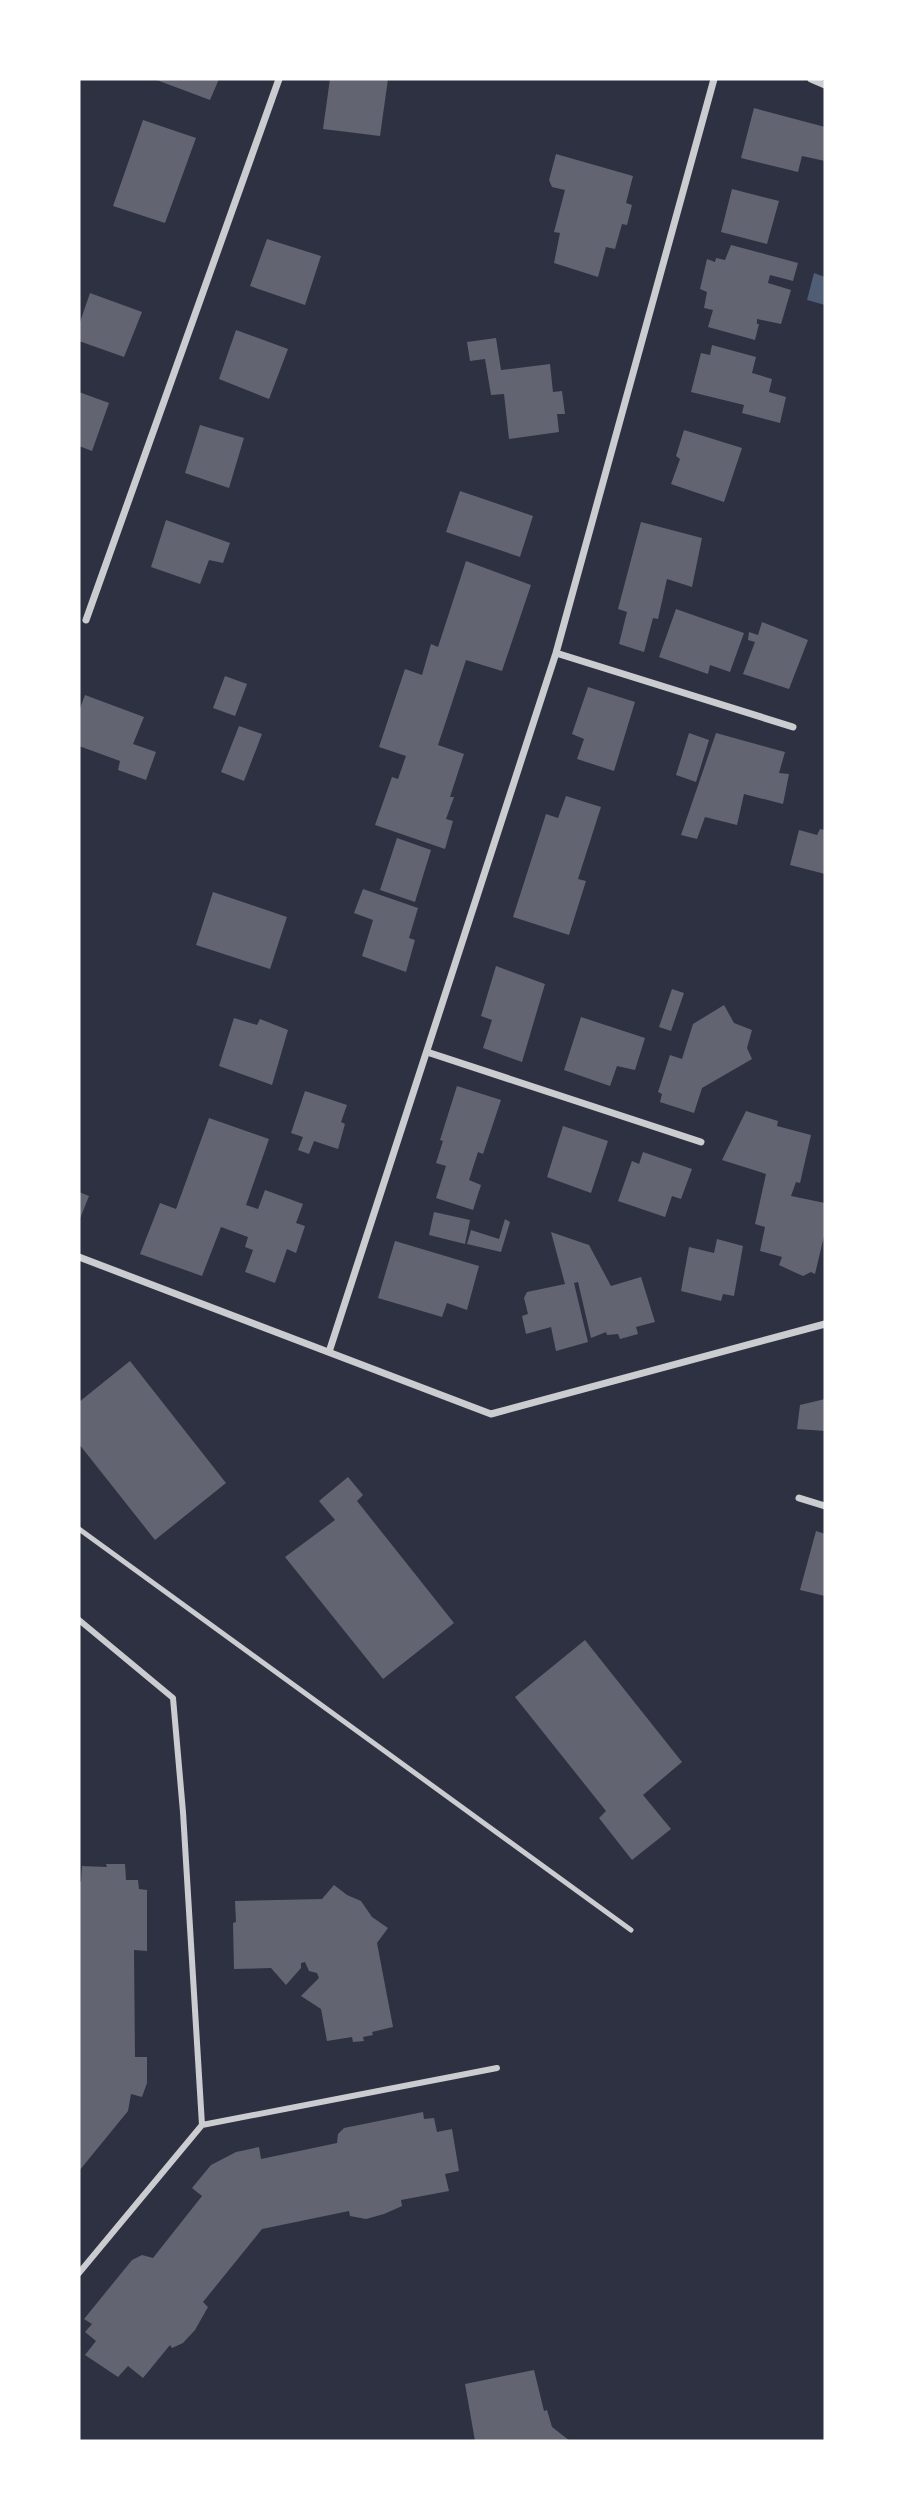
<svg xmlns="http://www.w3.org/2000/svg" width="904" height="2520" viewBox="0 0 904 2520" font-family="Overpass,sans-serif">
<rect width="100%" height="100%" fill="#2d3142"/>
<path fill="#4f5d75" d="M814 273 825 277V305L807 300Z"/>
<path fill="#626471" d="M154 79H219L210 100Z
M330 79H388L380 136 323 129Z
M754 108 825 127V161L802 156 798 172 741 158Z
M143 120 196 138 165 223 113 206Z
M556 154 633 176 626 203 632 205 627 225 622 224 615 249 606 247 598 277 554 263 560 233 554 232 565 190 552 187 549 180Z
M732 189 779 201 767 244 721 232Z
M267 239 321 256 305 305 250 286Z
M731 245 798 263 793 281 770 275 768 283 791 290 781 324 757 319V324H759L755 340 708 327 713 310 704 308 707 292 700 289 707 259 715 262 716 258 725 260Z
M90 293 142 312 124 357 79 341V325Z
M236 330 288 349 269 399 219 379Z
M496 338 501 370 550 364 553 392 562 391 565 414H557L559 432 509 439 504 394 491 395 485 359 470 361 467 342Z
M712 345 756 357 752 373 772 379 769 392 786 397 780 423 742 413 744 405 691 392 701 353 710 355Z
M79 392 109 403 92 451 79 446Z
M200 425 244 438 229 488 185 473Z
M684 430 742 448 724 502 671 484 680 459 676 456Z
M460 491 533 516 520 557 446 532Z
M166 520 230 543 223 563 209 560 200 584 151 567Z
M641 522 702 538 692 587 667 579 658 619 653 618 644 652 619 644 627 612 618 609Z
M466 561 531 585 502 671 466 660 447 718 438 745 464 754 450 797H454L446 819 453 821 445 849 375 825 392 777 398 779 406 756 379 747 405 669 422 675 431 644 438 647Z
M676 609 744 633 730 672 710 665 708 674 659 657Z
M762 622 808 640 789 689 743 674 755 642 748 640 749 632 758 635Z
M225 676 247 684 235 716 213 708Z
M588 687 635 702 614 771 577 759 584 739 572 734Z
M85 695 144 717 133 744 156 752 146 780 118 770 120 761 79 746V711Z
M239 726 262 734 244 781 221 772Z
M689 733 709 740 696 782 676 775Z
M716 733 785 752 779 773 789 774 783 804 744 794 737 825 705 817 697 839 681 835Z
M566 796 601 807 578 879 586 881 569 935 513 917 546 814 558 818Z
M820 829 825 830V874L790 865 799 830 817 835Z
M397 838 431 850 415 902 380 890Z
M363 889 418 908 409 938 415 940 406 972 362 956 373 920 354 913Z
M213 892 287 917 270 969 196 945Z
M496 966 545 984 522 1062 483 1048 492 1020 481 1016Z
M672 989 684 993 671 1031 659 1027Z
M724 1005 734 1023 752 1030 747 1048 752 1059 702 1088 694 1113 660 1102 662 1094 658 1092 670 1055 682 1059 693 1024Z
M581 1017 645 1038 635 1070 617 1066 610 1086 564 1070Z
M234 1018 257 1025 260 1019 288 1030 272 1085 219 1066Z
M457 1086 501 1100 483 1154 478 1152 469 1180 481 1185 473 1210 436 1198 446 1166 436 1163 443 1141 440 1140Z
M305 1091 347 1105 341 1122 345 1124 338 1149 314 1141 309 1154 298 1150 303 1137 291 1133Z
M746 1111 778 1121 777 1126 811 1135 800 1183 796 1182 791 1196 825 1203V1232L815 1274 811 1272 803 1276 794 1272 779 1265 782 1257 760 1251 765 1227 755 1224 766 1174 722 1160Z
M209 1118 269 1139 246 1205 258 1209 265 1190 303 1204 296 1223 305 1226 296 1253 287 1249 275 1283 245 1272 253 1250 245 1247 248 1237 221 1227 202 1276 140 1254 160 1203 176 1209Z
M563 1126 608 1141 591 1193 547 1177Z
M643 1152 692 1169 681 1199 672 1196 665 1217 618 1201 632 1161 639 1164Z
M79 1192 89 1196 79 1221Z
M434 1212 470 1220 465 1244 429 1235Z
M505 1219 510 1222 501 1252 467 1244 471 1230 499 1239Z
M551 1232 589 1245 611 1286 641 1277 655 1322 636 1327 638 1334 620 1339 618 1334 607 1335 606 1332 591 1338 578 1282 574 1283 588 1342 556 1351 551 1327 526 1334 522 1316 528 1314 524 1298 527 1292 565 1284Z
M717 1239 743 1246 734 1296 723 1294 721 1301 681 1291 689 1247 714 1253Z
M395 1241 479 1266 467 1310 447 1303 442 1317 378 1298Z
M130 1361 226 1483 155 1540 79 1444V1402Z
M825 1399V1431L797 1429 800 1405Z
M348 1477 363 1495 357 1501 454 1623 383 1679 285 1557 335 1520 319 1501Z
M816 1531 825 1534V1596L800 1590Z
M585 1640 682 1762 643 1795 671 1829 632 1860 599 1818 606 1811 515 1697Z
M106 1864H125L126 1880H138L139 1889 147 1890V1951L134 1950 135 2057H147V2083L142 2097 131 2094 128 2111 79 2171V1882H81L82 1866 107 1867Z
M334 1885 347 1895 361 1901 372 1917 388 1928 377 1943 393 2027 372 2032 373 2035 363 2037 364 2041 353 2042 352 2037 327 2041 321 2009 301 1996 319 1978 317 1973 309 1971 305 1962 301 1963V1968L286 1985 271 1968 234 1969 233 1923 236 1922 235 1901 322 1899Z
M423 2112 424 2119 434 2118 437 2132 452 2129 459 2171 445 2174 449 2191 401 2200 402 2206 384 2214 366 2219 350 2216 349 2211 262 2229 203 2302 208 2307 195 2330 183 2343 172 2348 170 2345 143 2378 128 2366 118 2377 85 2355 96 2341 85 2332 92 2324 84 2319 132 2260 142 2255 153 2258 202 2196 192 2188 211 2165 236 2152 259 2147 261 2159 337 2143 338 2134 344 2128Z
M534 2370 544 2411 547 2410 552 2427 570 2441H475L465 2384Z"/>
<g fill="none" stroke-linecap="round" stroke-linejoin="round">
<path stroke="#caccd0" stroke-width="5" d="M79 1529 631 1930"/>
<path stroke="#caccd0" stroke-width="6" d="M79 1620 173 1698 183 1812 202 2125 79 2273
M202 2125 497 2068"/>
<path stroke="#caccd0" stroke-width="7" d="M811 79 825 85
M86 620 279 79
M556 653 793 727
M427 1052 701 1142
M79 1257 491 1414 825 1324
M329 1352 556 653 714 79
M799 1498 825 1506"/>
</g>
<rect width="904" height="2520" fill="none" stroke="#ffffff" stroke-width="161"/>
</svg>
